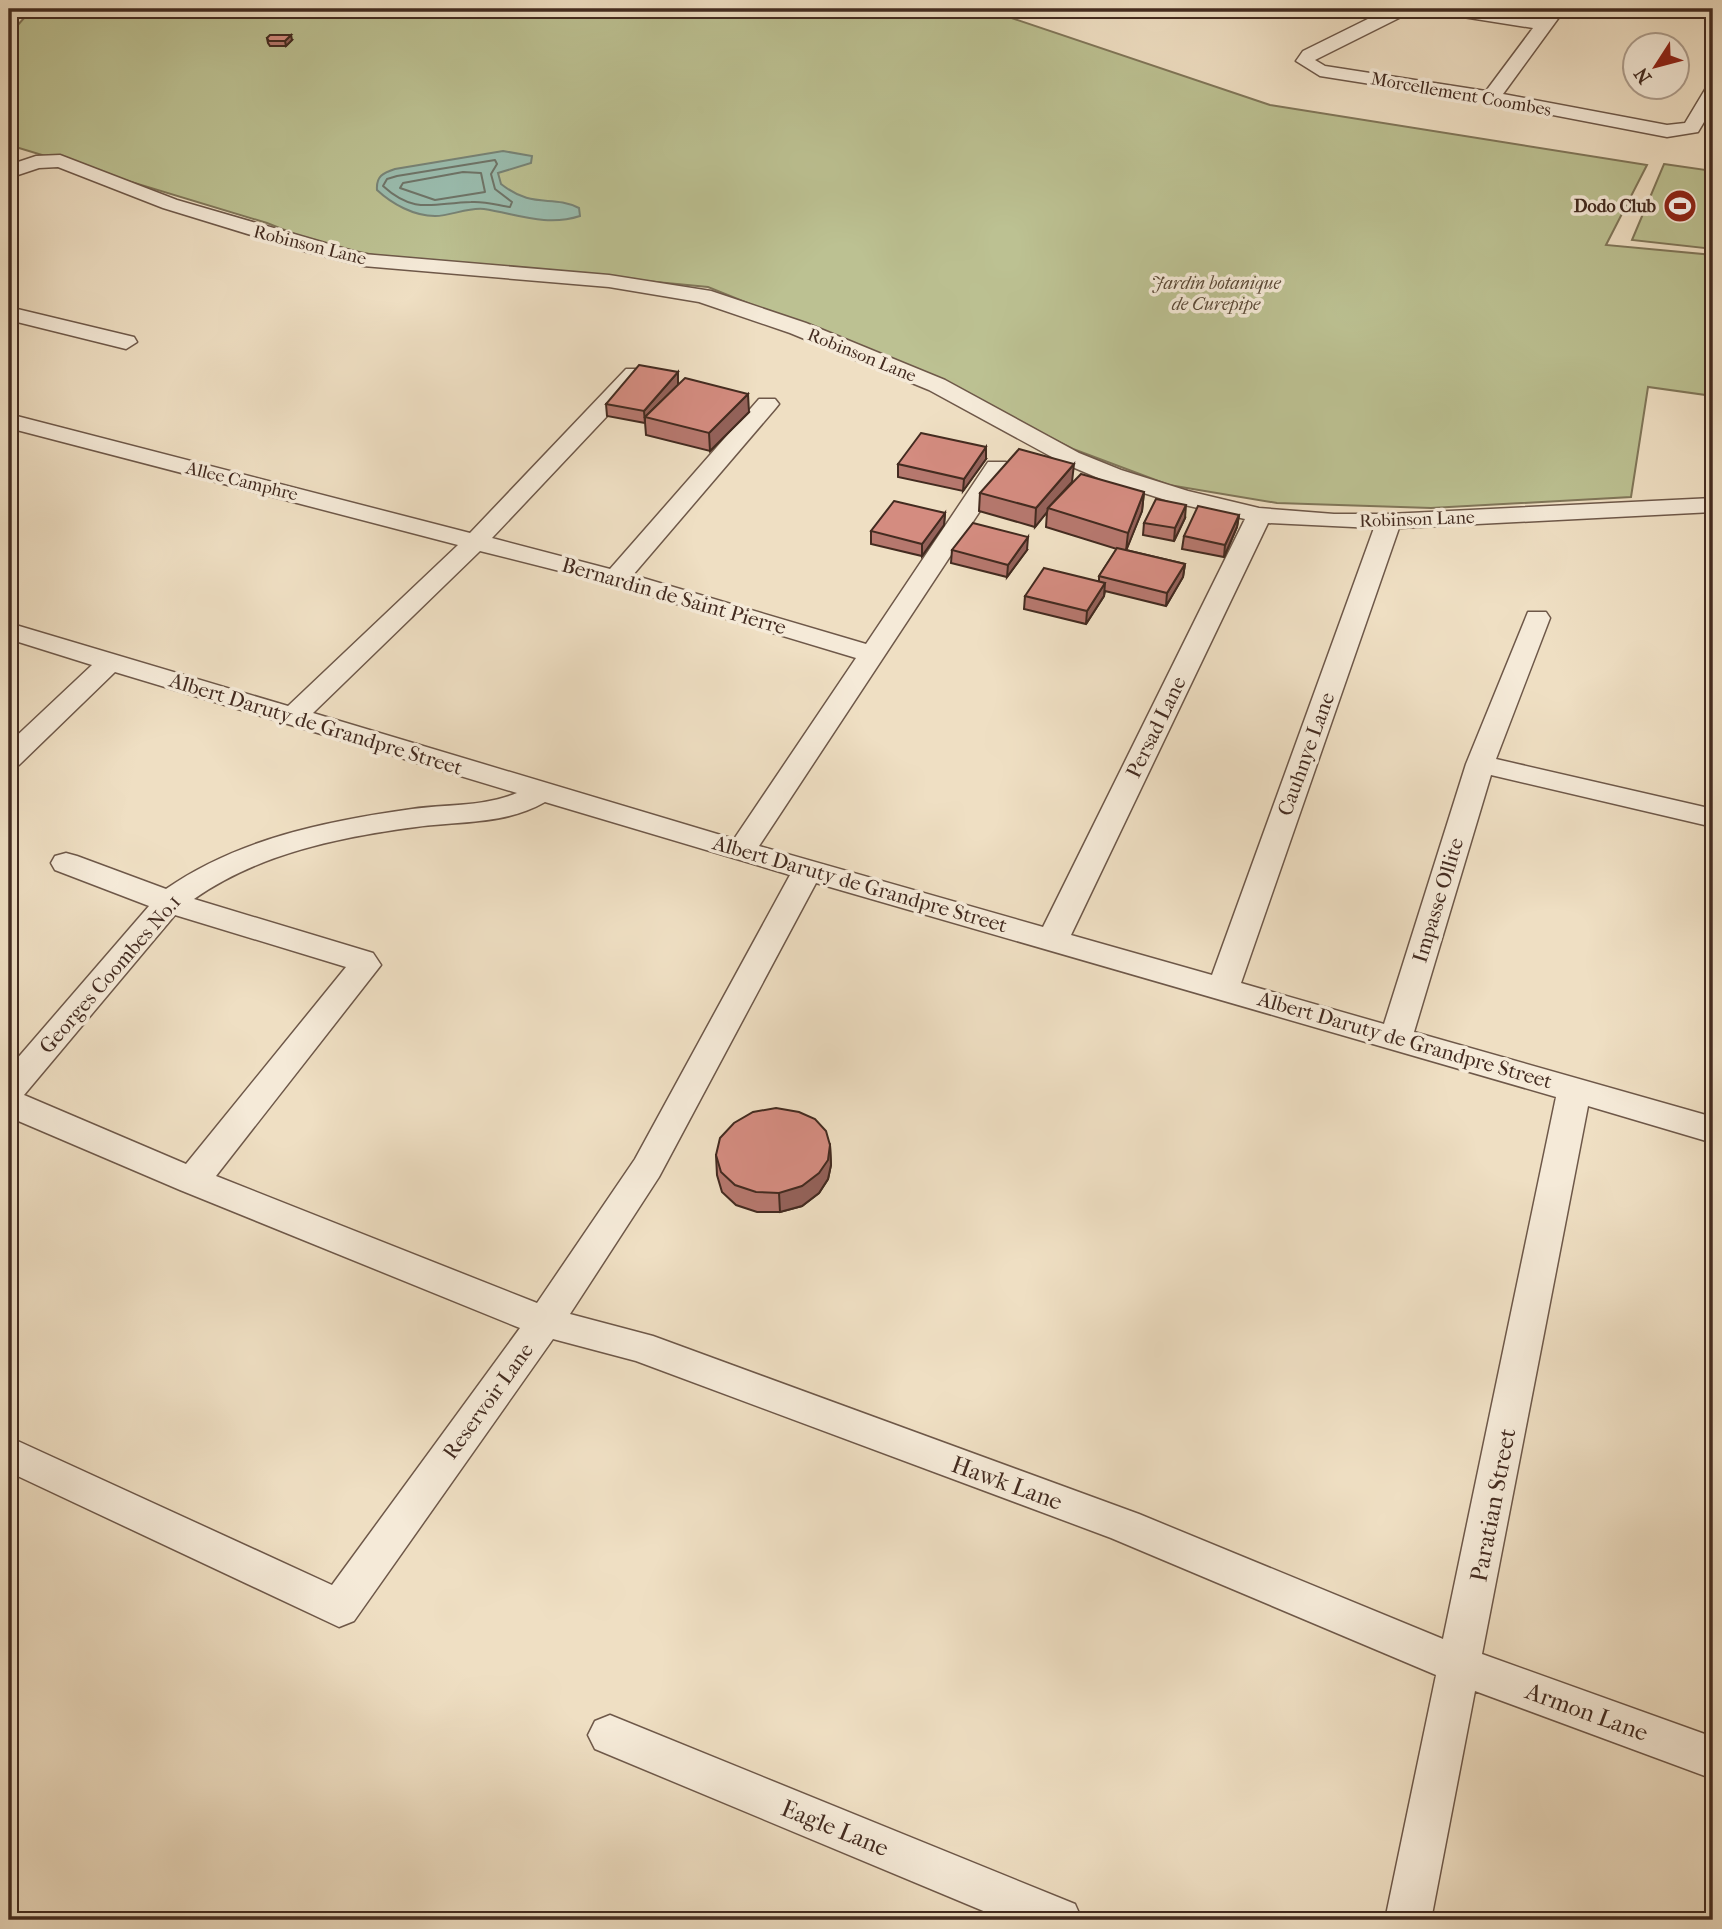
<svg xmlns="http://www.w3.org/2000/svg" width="1722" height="1929" viewBox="0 0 1722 1929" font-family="'IM FELL French Canon',serif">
<rect width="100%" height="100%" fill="#efdfc3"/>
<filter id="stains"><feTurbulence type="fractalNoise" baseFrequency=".00286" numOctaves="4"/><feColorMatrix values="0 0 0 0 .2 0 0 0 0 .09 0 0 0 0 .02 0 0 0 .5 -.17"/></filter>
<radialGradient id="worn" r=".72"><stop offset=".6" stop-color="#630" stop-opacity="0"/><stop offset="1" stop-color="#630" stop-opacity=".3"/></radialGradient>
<path fill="#bcc192" stroke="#807659" stroke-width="2" d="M32 9H985L1270 105 1647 165 1606 245 1713 255V396L1648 387 1631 497 1431 508 1277 503 1169 485 1073 449 927 375 708 287 374 255 317 243 267 223 9 145V35Z
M1664 164 1713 171V249L1632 240Z"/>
<path fill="#9abdaf" stroke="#778376" stroke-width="2" d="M503 151 532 156 531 163 498 173 501 184C534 210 551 194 579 208L580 216C546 227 517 214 484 209 468 207 451 216 435 216 414 216 392 204 377 190 376 176 383 173 395 169Z"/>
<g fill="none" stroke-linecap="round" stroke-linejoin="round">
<path stroke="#6e7468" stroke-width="2" d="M495 160 497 164 491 174 495 189 512 202 510 207C497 205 485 201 471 202 433 203 415 215 383 186L387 179 397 176Z
M463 172 481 173 485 192 435 200 400 188 403 183Z"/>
<defs>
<path id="minor" d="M1388 9H1417L1315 60 1325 66 1486 91 1533 28 1444 14 1436 9H1475L1541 19 1548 9H1565L1503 94 1667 125 1685 123 1706 88 1713 86V107L1698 132 1667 137 1491 103 1320 76 1296 61 1303 51Z
M60 155 177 200 363 254 609 275 711 291 806 323 945 380 1079 453 1121 470 1188 491 1259 508 1334 514H1389L1713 498V512L1399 528 1241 983 1384 1024 1466 764 1528 612H1546L1550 618 1496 759 1713 809V827L1491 775 1414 1032 1713 1117V1143L1588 1106 1482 1654 1713 1737V1779L1475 1691 1431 1920H1385L1436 1675 1111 1538 636 1361 553 1339 354 1621 339 1627 9 1472V1437L332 1585 520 1328 180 1190 9 1117V1068L149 906 55 870 51 863 55 856 66 853 77 856 166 889C238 839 326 821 412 809 447 804 483 807 517 793L115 672 19 765 9 768V743L92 665 9 639V623L288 706 458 545 9 428V414L470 533 626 369H642L645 374 642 379 492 538 610 569 759 399H775L779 404 775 409 633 575 866 644 988 462H1006L1009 467 759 846 1043 927 1245 519 1172 502 1103 480 1063 463 929 390 790 333 699 302 609 287 363 266 303 251 163 208 58 167 39 168 9 178V165L36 156ZM1268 523 1374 528 1212 975 1071 935ZM480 551 607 583 856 658 734 839 313 713ZM545 802 790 875 635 1159 537 1303 216 1176 381 965 373 953 194 899C258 854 339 837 416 827 460 821 505 825 545 802ZM816 883 1556 1097 1443 1639 1139 1514 653 1336 570 1314 659 1177ZM175 915 346 967 186 1164 24 1095Z
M9 307 134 337 137 342 126 349 9 320Z
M610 1715 1075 1904 1082 1920H1005L595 1749 588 1735 595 1721Z"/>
</defs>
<use href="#minor" stroke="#6e5849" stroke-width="3"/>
<use href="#minor" fill="#f5ead8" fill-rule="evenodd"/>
</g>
<path fill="#b6786e" stroke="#432b20" stroke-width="2" d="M267 38 292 40 286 46H270L268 43Z
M678 372V384L749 412 710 451 646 435 645 422V423L607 416 606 404Z
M986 459 963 491 898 477V464Z
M1072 482 1144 492 1142 511 1126 550 1185 564 1183 577 1166 606 1105 591 1104 596 1086 624 1024 609 1025 596 1099 581V576L1117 549 1046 527 1047 512 1035 527 979 511 980 493Z
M945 513 944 525 922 556 871 544V531Z
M1239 515 1237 527 1224 557 1182 549 1184 536Z
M1185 518 1174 541 1143 535 1144 523Z
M952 550H1027L1007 577 951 563Z
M830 1145 831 1165 828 1179 819 1193 802 1206 780 1212H757L736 1205 722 1192 717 1175 716 1155Z"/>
<path fill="#94625a" stroke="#432b20" stroke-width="2" d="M291 35 292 40 286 46 285 41Z
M678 372V385L645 417V423L644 411Z
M748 394 749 412 710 451 709 433Z
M986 447V459L963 491 964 479Z
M1074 464 1072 482 1048 508 1047 512 1035 527 1036 508Z
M1144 492 1142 511 1126 551 1128 533Z
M1186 505 1185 518 1174 541 1175 528Z
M945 513 944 525 922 556V544Z
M1239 515 1237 527 1224 557 1225 545Z
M1028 537 1027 550 1007 577 1008 565Z
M1185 564 1183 577 1166 606 1167 593Z
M1105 583 1104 596 1086 624 1087 611Z
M830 1145 831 1165 828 1179 819 1193 802 1206 780 1212 779 1193Z"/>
<path fill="#d48c80" stroke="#432b20" stroke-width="2" d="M270 35H291L285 41H269L267 38Z
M639 365 678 372 644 411 606 404Z
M685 378 748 394 709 433 645 417Z
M921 433 986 447 964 479 898 464Z
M1019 449 1074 464 1036 508 980 493Z
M1081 474 1144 492 1128 533 1048 508Z
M1156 499 1186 505 1175 528 1144 523Z
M894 501 945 513 922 544 871 531Z
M1198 506 1239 515 1225 545 1184 536Z
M973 523 1028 537 1008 565 952 550Z
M1117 548 1185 564 1167 593 1099 576Z
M1044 568 1105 583 1087 611 1025 596Z
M776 1108 799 1112 815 1119 826 1131 830 1145 828 1160 819 1173 802 1186 779 1193 756 1192 735 1185 721 1172 716 1155 720 1138 734 1123 753 1112Z"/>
<defs>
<symbol id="stadium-disc" viewBox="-11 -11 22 22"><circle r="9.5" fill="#8f2418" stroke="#f5ead8"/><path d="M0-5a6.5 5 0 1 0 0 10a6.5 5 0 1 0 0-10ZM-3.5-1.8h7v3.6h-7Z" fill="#fff"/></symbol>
</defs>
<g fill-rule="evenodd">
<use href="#stadium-disc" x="1661" y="187" width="38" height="38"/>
</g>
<g text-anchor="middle" stroke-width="7" stroke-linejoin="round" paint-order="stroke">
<g font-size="18" fill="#432b20" stroke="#f5ead8">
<text transform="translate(1461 94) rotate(10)" y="6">Morcellement Coombes</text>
<text transform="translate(310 245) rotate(14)" y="6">Robinson Lane</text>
<text transform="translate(862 355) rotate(22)" y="6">Robinson Lane</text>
<text transform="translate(242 481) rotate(14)" y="6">Allee Camphre</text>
<text transform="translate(1417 519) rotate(-2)" y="6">Robinson Lane</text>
</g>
<g font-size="18" font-weight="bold" fill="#432b20" stroke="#f5ead8" text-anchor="end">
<text x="1656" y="212">Dodo Club</text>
</g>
<g font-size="18" font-style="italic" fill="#5b4937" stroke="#f5ead8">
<text x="1216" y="289">Jardin botanique<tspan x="1216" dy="21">de Curepipe</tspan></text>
</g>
<g font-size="21" fill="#432b20" stroke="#f5ead8">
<text transform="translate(674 596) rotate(16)" y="7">Bernardin de Saint Pierre</text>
<text transform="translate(316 724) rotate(17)" y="7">Albert Daruty de Grandpre Street</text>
<text transform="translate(1156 727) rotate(-64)" y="7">Persad Lane</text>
<text transform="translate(1306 754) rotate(-70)" y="7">Cauhnye Lane</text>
<text transform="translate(860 884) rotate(16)" y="7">Albert Daruty de Grandpre Street</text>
<text transform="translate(1438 900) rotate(-73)" y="7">Impasse Ollite</text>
<text transform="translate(110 974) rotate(-49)" y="7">Georges Coombes No.1</text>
<text transform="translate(1405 1040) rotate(16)" y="7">Albert Daruty de Grandpre Street</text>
<text transform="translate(488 1401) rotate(-54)" y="7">Reservoir Lane</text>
</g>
<g font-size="24" fill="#432b20" stroke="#f5ead8">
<text transform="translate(1007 1483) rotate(20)" y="8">Hawk Lane</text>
<text transform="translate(1493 1505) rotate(-79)" y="8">Paratian Street</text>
<text transform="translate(1587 1712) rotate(20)" y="8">Armon Lane</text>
<text transform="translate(835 1828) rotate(22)" y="8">Eagle Lane</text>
</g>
</g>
<rect width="1722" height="1929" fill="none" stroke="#efdfc3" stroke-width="35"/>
<rect x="10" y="10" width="1701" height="1908" fill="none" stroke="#432b20" stroke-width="3.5"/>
<rect x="18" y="18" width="1687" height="1894" fill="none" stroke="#432b20" stroke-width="2"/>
<g transform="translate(1656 66) rotate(234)"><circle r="33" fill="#f5ead8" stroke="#ae9e8e" stroke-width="2"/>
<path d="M0-5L12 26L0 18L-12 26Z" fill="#8f2418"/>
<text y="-10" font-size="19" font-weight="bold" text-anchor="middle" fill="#432b20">N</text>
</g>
<rect width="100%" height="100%" filter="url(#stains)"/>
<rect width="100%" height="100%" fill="url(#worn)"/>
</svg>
